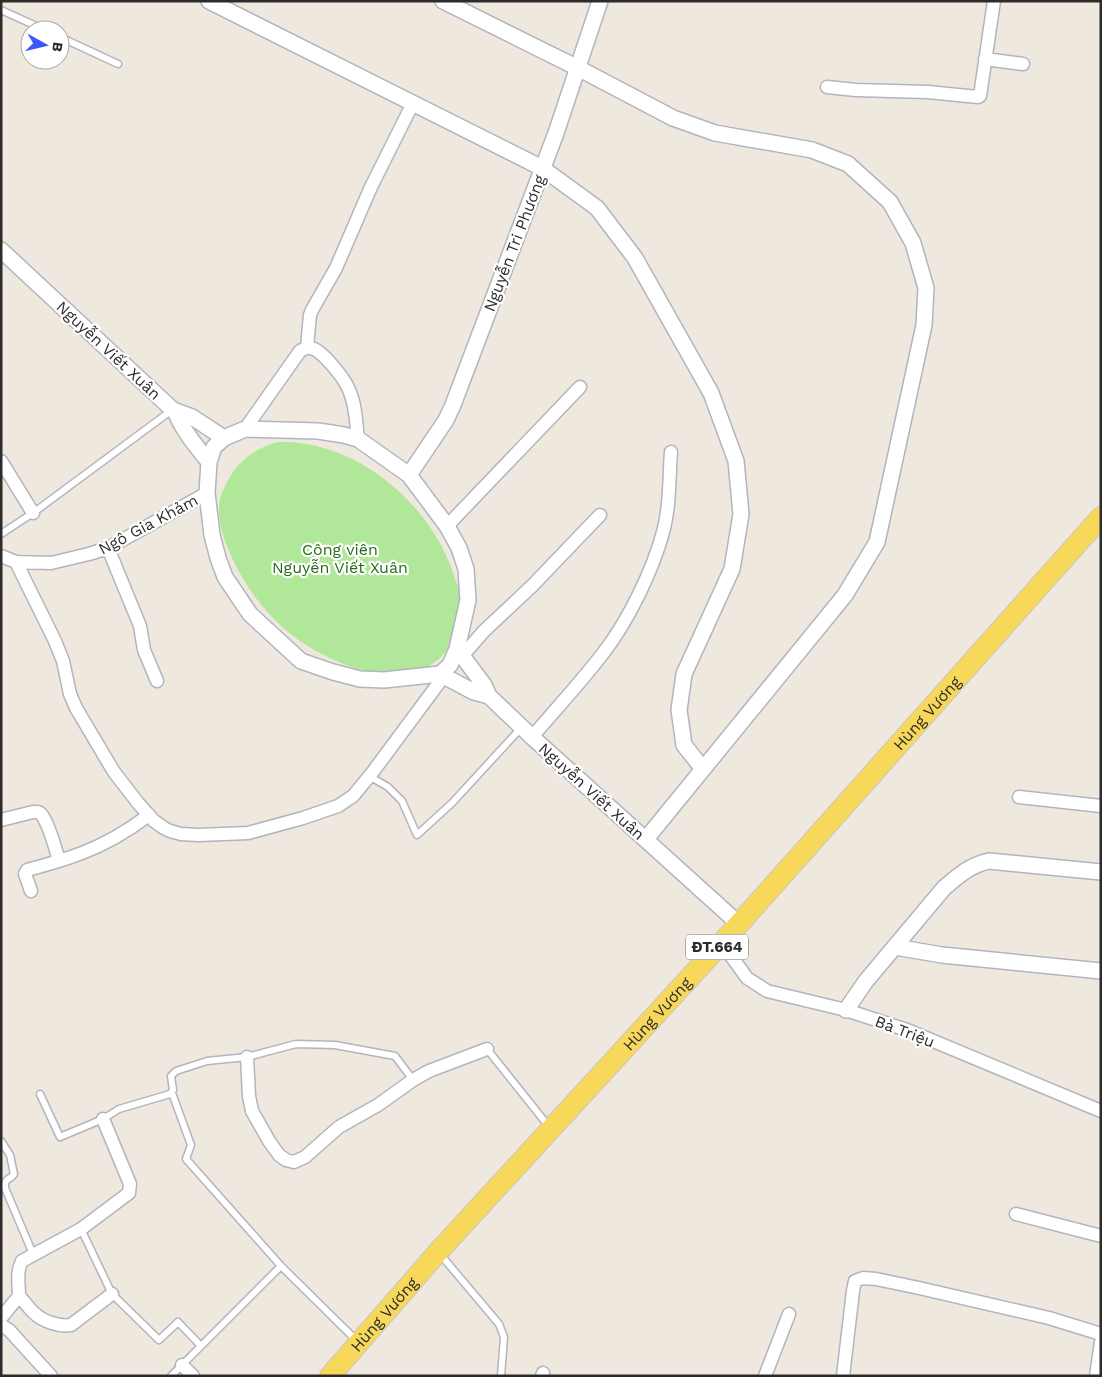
<svg xmlns="http://www.w3.org/2000/svg" width="1102" height="1377" viewBox="0 0 1102 1377" font-family="'Work Sans',sans-serif">
<rect width="100%" height="100%" fill="#eee8de"/>
<path fill="#b0e798" d="M277 442C352 439 425 498 451 567 454 577 460 589 461 599 461 605 458 612 458 618 455 635 453 646 440 658 431 665 421 673 410 673 398 673 384 675 372 672 352 669 333 660 316 651 274 628 244 589 227 546 222 533 218 519 219 505 220 495 225 486 230 477 240 459 257 448 277 442Z"/>
<g fill="none" stroke-linecap="round" stroke-linejoin="round">
<defs>
<path id="service" d="M1 10 45 30
M60 37 118 64
M1 534 33 513 172 410
M369 776 388 787 402 801 417 835 452 803 521 728
M487 1049 550 1128
M172 1093 191 1145 186 1159 281 1266 358 1342
M40 1094 60 1137 103 1119 119 1109 170 1094 173 1090 171 1076 176 1071 207 1061 247 1057 296 1044 335 1045 395 1056 413 1080
M1 1141 10 1155 14 1174C10 1181 4 1177 5 1188L33 1254
M81 1229 112 1294 159 1340 178 1322 201 1346
M440 1254 499 1324 504 1337 501 1376
M171 1376 281 1266"/>
<path id="minor" d="M985 59 1023 64
M827 87 856 90 928 92 978 97 980 96 994 1
M307 347 310 315 312 310 336 268 371 187 413 103
M245 429 300 351C304 349 307 347 311 348 322 350 345 379 349 390 356 405 356 423 358 439
M1 461 33 513
M447 526 580 387
M108 548 140 626 144 650 157 681
M1 556 16 562 51 563 89 554 108 548 207 493
M16 562 55 641 63 661 70 694 76 708 114 772 138 803 154 821 164 828 170 831 181 834 198 835 248 833 303 818 338 806 353 796 372 773 444 676
M463 655 484 631 532 586 600 515
M532 737C556 709 582 681 604 652 628 621 653 570 663 532 670 507 669 479 671 452
M1019 797 1101 806
M1 820 33 812C37 812 39 811 41 814 48 822 56 850 59 861
M31 891 25 874 27 870C46 865 64 860 82 853 106 844 129 830 149 815
M721 942 747 978 767 991 846 1010 907 1030 1101 1111
M247 1057 249 1096 252 1111 269 1141 279 1155 286 1160 294 1162 305 1157 339 1127 378 1105 413 1080 429 1071 487 1049
M1016 1214 1101 1236
M19 1296C24 1301 28 1307 33 1312 42 1321 58 1327 71 1325L112 1294
M1 1318 19 1296C19 1284 16 1272 22 1261L81 1229 129 1193 130 1184 103 1119
M1 1325 9 1330 51 1376
M182 1365 193 1376
M542 1376 543 1373
M765 1376 789 1314
M843 1376 853 1291 855 1281 863 1278 876 1279 919 1288 1049 1318 1101 1334
M1096 1376 1101 1342"/>
<path id="tertiary" d="M209 1 542 168 597 208 635 258 711 393 736 461 741 514 732 569 684 674 679 710 684 745 703 769
M443 1 578 68 673 118 715 133 812 150 848 164 890 202 913 243 926 288 924 325 877 542 845 595 646 839
M1 250 173 410 192 417 224 438
M175 411C183 431 196 446 209 462
M245 429 318 431 344 435 358 439 409 475 447 526 459 548 466 569 468 600 457 649 450 665 440 674 384 680 360 679 333 672 301 661 250 614 225 577 218 558 212 535 207 493 209 462 214 447 224 438Z
M409 475 446 420 453 405 556 133 600 1
M457 649 484 685 489 696 532 737 739 924
M440 674 474 692 489 696
M895 947 942 955 1101 971
M846 1010 866 981 944 888C958 876 970 865 989 861L1101 872"/>
<g id="primary">
<path id="s1" d="M330 1376 438 1252 739 924 1101 517"/>
</g>
</defs>
<use href="#service" stroke="#b2b4c0" stroke-width="9"/>
<use href="#minor" stroke="#b2b4c0" stroke-width="15"/>
<use href="#tertiary" stroke="#b2b4c0" stroke-width="18"/>
<use href="#primary" stroke="#c8c8c8" stroke-width="22"/>
<use href="#service" stroke="#fff" stroke-width="6"/>
<use href="#minor" stroke="#fff" stroke-width="12"/>
<use href="#tertiary" stroke="#fff" stroke-width="15"/>
<use href="#primary" stroke="#f7d85a" stroke-width="20"/>
</g>
<g text-anchor="middle" stroke-width="4.5" stroke-linejoin="round" paint-order="stroke">
<rect fill="#fff" stroke="#6b6b6b" stroke-width="1" x="686" y="934.5" width="62" height="25" rx="4"/>
<g font-size="15" font-weight="bold" fill="#2c2c2c">
<text x="717" y="952">ĐT.664</text>
</g>
<g font-size="16" fill="#2c2c2c" stroke="#fff">
<text transform="translate(514 243) rotate(-69)" y="6">Nguyễn Tri Phương</text>
<text transform="translate(109 350) rotate(43)" y="6">Nguyễn Viết Xuân</text>
<text transform="translate(148 524) rotate(-28)" y="6">Ngô Gia Khảm</text>
<text dy="6" stroke="none"><textPath href="#s1" startOffset="892">Hùng Vương</textPath></text>
<text transform="translate(592 791) rotate(42)" y="6">Nguyễn Viết Xuân</text>
<text dy="6" stroke="none"><textPath href="#s1" startOffset="488">Hùng Vương</textPath></text>
<text transform="translate(905 1031) rotate(21)" y="6">Bà Triệu</text>
<text dy="6" stroke="none"><textPath href="#s1" startOffset="82">Hùng Vương</textPath></text>
</g>
<g font-size="16" fill="#266e17" stroke="#fff">
<text x="340" y="555">Công viên<tspan x="340" dy="18">Nguyễn Viết Xuân</tspan></text>
</g>
</g>
<rect width="1102" height="1377" fill="none" stroke="#2c2c2c" stroke-width="5"/>
<g transform="translate(45 45) rotate(98)"><circle r="24" fill="#ffffff" stroke="#ababab"/>
<path d="M0-4L9 19L0 12L-9 19Z" fill="#3b58ff"/>
<text y="-8" font-size="14" font-weight="bold" text-anchor="middle" fill="#2c2c2c">B</text>
</g>
</svg>
